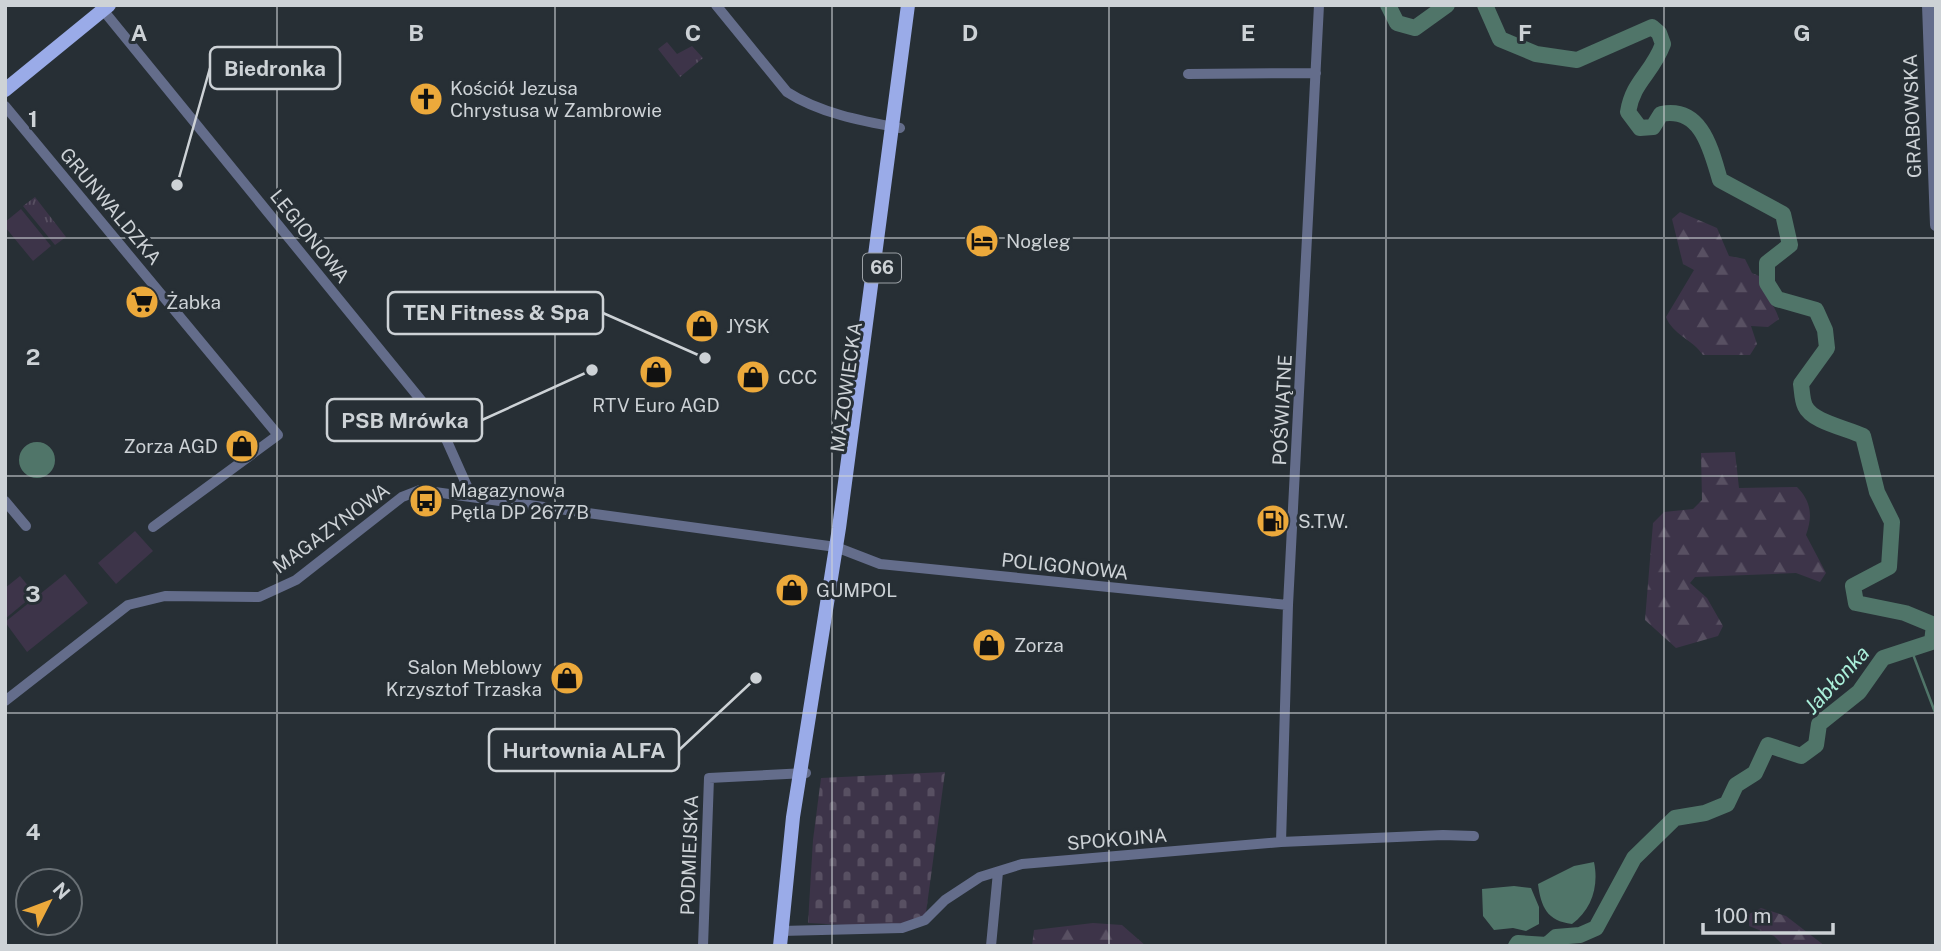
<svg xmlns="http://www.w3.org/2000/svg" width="1941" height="951" viewBox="0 0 1941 951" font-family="'Public Sans',sans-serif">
<defs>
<pattern id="forest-firs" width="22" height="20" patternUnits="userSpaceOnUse" patternTransform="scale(1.75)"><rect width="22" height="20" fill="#3d3449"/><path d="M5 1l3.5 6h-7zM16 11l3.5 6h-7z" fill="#585062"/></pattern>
<pattern id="cemetery-stones" width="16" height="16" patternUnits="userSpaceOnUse" patternTransform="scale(1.75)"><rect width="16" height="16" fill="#3d3449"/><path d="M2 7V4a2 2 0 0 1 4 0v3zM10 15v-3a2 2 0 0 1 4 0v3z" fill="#585062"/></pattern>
<pattern id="park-tufts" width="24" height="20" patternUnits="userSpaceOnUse" patternTransform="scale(1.75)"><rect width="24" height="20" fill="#3d3449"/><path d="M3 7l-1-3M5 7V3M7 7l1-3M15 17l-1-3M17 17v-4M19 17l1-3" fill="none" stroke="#585062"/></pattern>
</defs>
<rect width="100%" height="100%" fill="#272f35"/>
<path fill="url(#forest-firs)" d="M1680 212 1717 228 1729 256 1745 259 1752 273 1759 276C1761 294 1774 301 1779 319L1768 327 1751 326 1757 344 1750 355H1703C1692 339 1673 335 1666 317L1694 270 1683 264 1672 219Z
M1735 452 1739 488 1797 487C1811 501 1813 516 1806 535L1826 573 1820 582 1796 573 1695 577 1690 583 1707 598 1723 626 1718 636 1676 648 1645 620 1653 523 1664 512 1693 509 1702 500 1701 453Z
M1761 908 1786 916 1825 946H1784L1774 936 1749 926V914Z
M1093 923 1122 925 1146 946H1032L1034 930Z"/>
<path fill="url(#cemetery-stones)" d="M945 772 925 920 902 928 808 923 813 840 821 778Z"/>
<path fill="url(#park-tufts)" d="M667 42 677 54 692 46 703 58 680 77 658 49Z
M35 197 66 237 55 245 23 206Z"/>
<path fill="#3d3449" d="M21 209 51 246 33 261 5 227V222Z
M135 531 153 551 116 584 98 563Z
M65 574 88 603 27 652 5 622Z
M20 576 35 594 5 619V588Z"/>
<path fill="#507569" d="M19 460a18 18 0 1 1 36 0a18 18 0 1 1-36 0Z
M1594 862C1599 886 1592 909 1572 924 1547 921 1541 907 1538 884L1574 866Z
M1514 886 1531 888 1539 907V924L1526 931 1513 928 1494 930 1483 916 1482 889Z"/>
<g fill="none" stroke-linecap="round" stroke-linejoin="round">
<path stroke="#507569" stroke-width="2.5" d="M1911 649 1936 715"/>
<path stroke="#507569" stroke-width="16" d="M1388 5 1397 23 1415 28 1447 5
M1485 5 1500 39 1536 54 1577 60 1652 27 1659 33 1663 44C1652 74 1633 81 1628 112L1640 128 1653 127 1661 114C1702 106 1711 150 1720 180L1783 214 1790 245 1767 263V283L1777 299 1816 310 1825 330 1827 348 1801 384C1802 390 1802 400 1805 406 1812 422 1847 428 1863 436L1877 492 1892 522 1889 567 1853 586 1856 603 1905 613 1934 625 1932 642 1883 658 1859 692 1819 724 1816 745 1801 756 1768 745 1755 773 1736 785 1727 804 1705 813 1675 818 1634 858 1596 928 1580 935 1556 937 1547 945 1518 943 1516 946"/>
<path stroke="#646d8b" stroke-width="10" d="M716 5 787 92C819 113 862 121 900 128
M103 10 438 421 471 495
M1188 74 1316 73
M5 106 278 435 153 527
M5 501 26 526
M5 701 128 605 165 596 259 597 296 580 402 497 420 490 836 547 880 564 1288 605
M1281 842 1288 605 1319 5
M781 931 902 928 925 920 945 900 980 877 1022 864 1281 842 1443 835 1474 836
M703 946 709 778 806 773
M991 946 998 872"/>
<path stroke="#646d8b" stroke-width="12" d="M1928 5 1936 225"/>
<path stroke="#9aabe8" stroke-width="14" d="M5 90 109 5
M780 946 793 817 839 528 908 5"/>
</g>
<path fill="none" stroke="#cdd2d6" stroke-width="2" stroke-opacity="0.55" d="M277 5V946M555 5V946M832 5V946M1109 5V946M1386 5V946M1664 5V946M5 238H1936M5 476H1936M5 713H1936"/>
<defs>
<symbol id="church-disc" viewBox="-11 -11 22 22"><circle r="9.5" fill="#eca93b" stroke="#272f35"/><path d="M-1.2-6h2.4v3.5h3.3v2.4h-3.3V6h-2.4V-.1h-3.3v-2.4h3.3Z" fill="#111"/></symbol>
<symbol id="hotel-disc" viewBox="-11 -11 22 22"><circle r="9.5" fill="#eca93b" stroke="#272f35"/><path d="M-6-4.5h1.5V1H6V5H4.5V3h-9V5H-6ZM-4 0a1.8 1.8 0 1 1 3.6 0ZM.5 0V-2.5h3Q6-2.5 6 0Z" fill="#111"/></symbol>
<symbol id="supermarket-disc" viewBox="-11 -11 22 22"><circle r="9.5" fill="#eca93b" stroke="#272f35"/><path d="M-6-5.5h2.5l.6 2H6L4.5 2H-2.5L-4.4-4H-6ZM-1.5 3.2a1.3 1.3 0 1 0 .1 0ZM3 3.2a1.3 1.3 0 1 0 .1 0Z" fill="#111"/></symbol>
<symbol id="shop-disc" viewBox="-11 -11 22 22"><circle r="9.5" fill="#eca93b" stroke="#272f35"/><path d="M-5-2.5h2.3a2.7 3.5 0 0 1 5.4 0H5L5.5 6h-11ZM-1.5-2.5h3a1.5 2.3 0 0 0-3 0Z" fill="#111"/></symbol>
<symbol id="bus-disc" viewBox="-11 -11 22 22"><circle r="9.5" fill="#eca93b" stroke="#272f35"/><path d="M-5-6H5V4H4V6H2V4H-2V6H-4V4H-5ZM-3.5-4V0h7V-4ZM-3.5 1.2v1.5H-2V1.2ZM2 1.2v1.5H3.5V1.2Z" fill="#111"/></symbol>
<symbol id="fuel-disc" viewBox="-11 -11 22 22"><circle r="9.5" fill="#eca93b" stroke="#272f35"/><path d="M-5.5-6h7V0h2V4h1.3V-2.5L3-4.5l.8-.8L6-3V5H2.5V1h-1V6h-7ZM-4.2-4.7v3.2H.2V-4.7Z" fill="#111"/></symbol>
</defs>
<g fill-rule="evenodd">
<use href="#church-disc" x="407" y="80" width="38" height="38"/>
<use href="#hotel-disc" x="963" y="222" width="38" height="38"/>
<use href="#supermarket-disc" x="123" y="283" width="38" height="38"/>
<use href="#shop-disc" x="683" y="307" width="38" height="38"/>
<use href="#shop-disc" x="637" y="353" width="38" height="38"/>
<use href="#shop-disc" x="734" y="358" width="38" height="38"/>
<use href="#shop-disc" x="223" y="427" width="38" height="38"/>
<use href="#bus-disc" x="407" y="482" width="38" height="38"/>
<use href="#fuel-disc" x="1254" y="502" width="38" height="38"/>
<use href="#shop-disc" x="773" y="571" width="38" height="38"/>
<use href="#shop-disc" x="970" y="626" width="38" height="38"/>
<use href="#shop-disc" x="548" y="659" width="38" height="38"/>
</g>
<g text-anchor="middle" stroke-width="6" stroke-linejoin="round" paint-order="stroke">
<rect fill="#272f35" stroke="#9ba1a6" stroke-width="2" x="863" y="253.5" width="38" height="29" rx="5"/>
<g font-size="18" font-weight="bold" fill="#cdd2d6">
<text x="882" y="274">66</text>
</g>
<g font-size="19" fill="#cdd2d6" stroke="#272f35" text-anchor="start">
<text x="450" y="95">Kościół Jezusa<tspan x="450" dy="22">Chrystusa w Zambrowie</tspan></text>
<text x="1006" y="248">Nogleg</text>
<text x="166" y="309">Żabka</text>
<text x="726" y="333">JYSK</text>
<text x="778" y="384">CCC</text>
<text x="656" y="412" text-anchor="middle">RTV Euro AGD</text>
<text x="218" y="453" text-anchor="end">Zorza AGD</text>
<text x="450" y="497">Magazynowa<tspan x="450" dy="22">Pętla DP 2677B</tspan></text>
<text x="1298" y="528">S.T.W.</text>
<text x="816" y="597">GUMPOL</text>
<text x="1014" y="652">Zorza</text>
<text x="542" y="674" text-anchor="end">Salon Meblowy<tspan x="542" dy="22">Krzysztof Trzaska</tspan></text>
</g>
<g font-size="19" fill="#cdd2d6" stroke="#272f35">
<text transform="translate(1912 116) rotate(-92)" y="7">GRABOWSKA</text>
<text transform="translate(111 206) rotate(50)" y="7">GRUNWALDZKA</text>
<text transform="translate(310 236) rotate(51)" y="7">LEGIONOWA</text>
<text transform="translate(846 387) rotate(-82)" y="7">MAZOWIECKA</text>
<text transform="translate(1282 410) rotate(-87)" y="7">POŚWIĄTNE</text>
<text transform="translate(331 528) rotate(-36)" y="7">MAGAZYNOWA</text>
<text transform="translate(1065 566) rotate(6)" y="7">POLIGONOWA</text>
<text transform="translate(1117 839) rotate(-5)" y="7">SPOKOJNA</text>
<text transform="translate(689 855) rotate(-88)" y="7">PODMIEJSKA</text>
</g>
<g font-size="21" font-style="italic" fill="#aaefda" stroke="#272f35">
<text transform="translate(1837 680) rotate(-47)" y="7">Jabłonka</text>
</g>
</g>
<g font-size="23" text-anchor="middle" font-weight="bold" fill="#cdd2d6" stroke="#272f35" stroke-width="6" stroke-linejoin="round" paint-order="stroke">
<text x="139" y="41">A</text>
<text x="416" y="41">B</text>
<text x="693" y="41">C</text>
<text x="970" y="41">D</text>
<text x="1248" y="41">E</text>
<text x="1525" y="41">F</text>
<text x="1802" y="41">G</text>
<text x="33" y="127">1</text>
<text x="33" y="365">2</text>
<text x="33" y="602">3</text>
<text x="33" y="840">4</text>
</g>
<path fill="none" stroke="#cdd2d6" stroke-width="2.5" d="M177 185L210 68M705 358L603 313M592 370L482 420M756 678L679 750"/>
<g fill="#cdd2d6" stroke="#272f35" stroke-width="2.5">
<circle cx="177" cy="185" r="7"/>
<circle cx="705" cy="358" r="7"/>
<circle cx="592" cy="370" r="7"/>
<circle cx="756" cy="678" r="7"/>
</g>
<g fill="#272f35" stroke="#cdd2d6" stroke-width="2.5">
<rect x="210" y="47" width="130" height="42" rx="7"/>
<rect x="388" y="292" width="215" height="42" rx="7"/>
<rect x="327" y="399" width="155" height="42" rx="7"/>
<rect x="489" y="729" width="190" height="42" rx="7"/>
</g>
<g font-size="21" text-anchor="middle" font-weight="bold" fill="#cdd2d6">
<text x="275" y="76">Biedronka</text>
<text x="496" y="320">TEN Fitness &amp; Spa</text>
<text x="405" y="428">PSB Mrówka</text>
<text x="584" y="758">Hurtownia ALFA</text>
</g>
<rect width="1941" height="951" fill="none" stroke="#cdd2d6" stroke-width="14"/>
<g transform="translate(49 902) rotate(48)"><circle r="33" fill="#272f35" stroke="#697075" stroke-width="2"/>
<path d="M0-5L12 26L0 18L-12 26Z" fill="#eca93b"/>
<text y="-10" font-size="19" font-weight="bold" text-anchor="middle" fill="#cdd2d6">N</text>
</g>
<path d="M1703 923v10h130v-10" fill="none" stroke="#cdd2d6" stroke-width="3.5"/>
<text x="1714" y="923" font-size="21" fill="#cdd2d6" stroke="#272f35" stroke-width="5" paint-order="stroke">100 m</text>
</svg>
